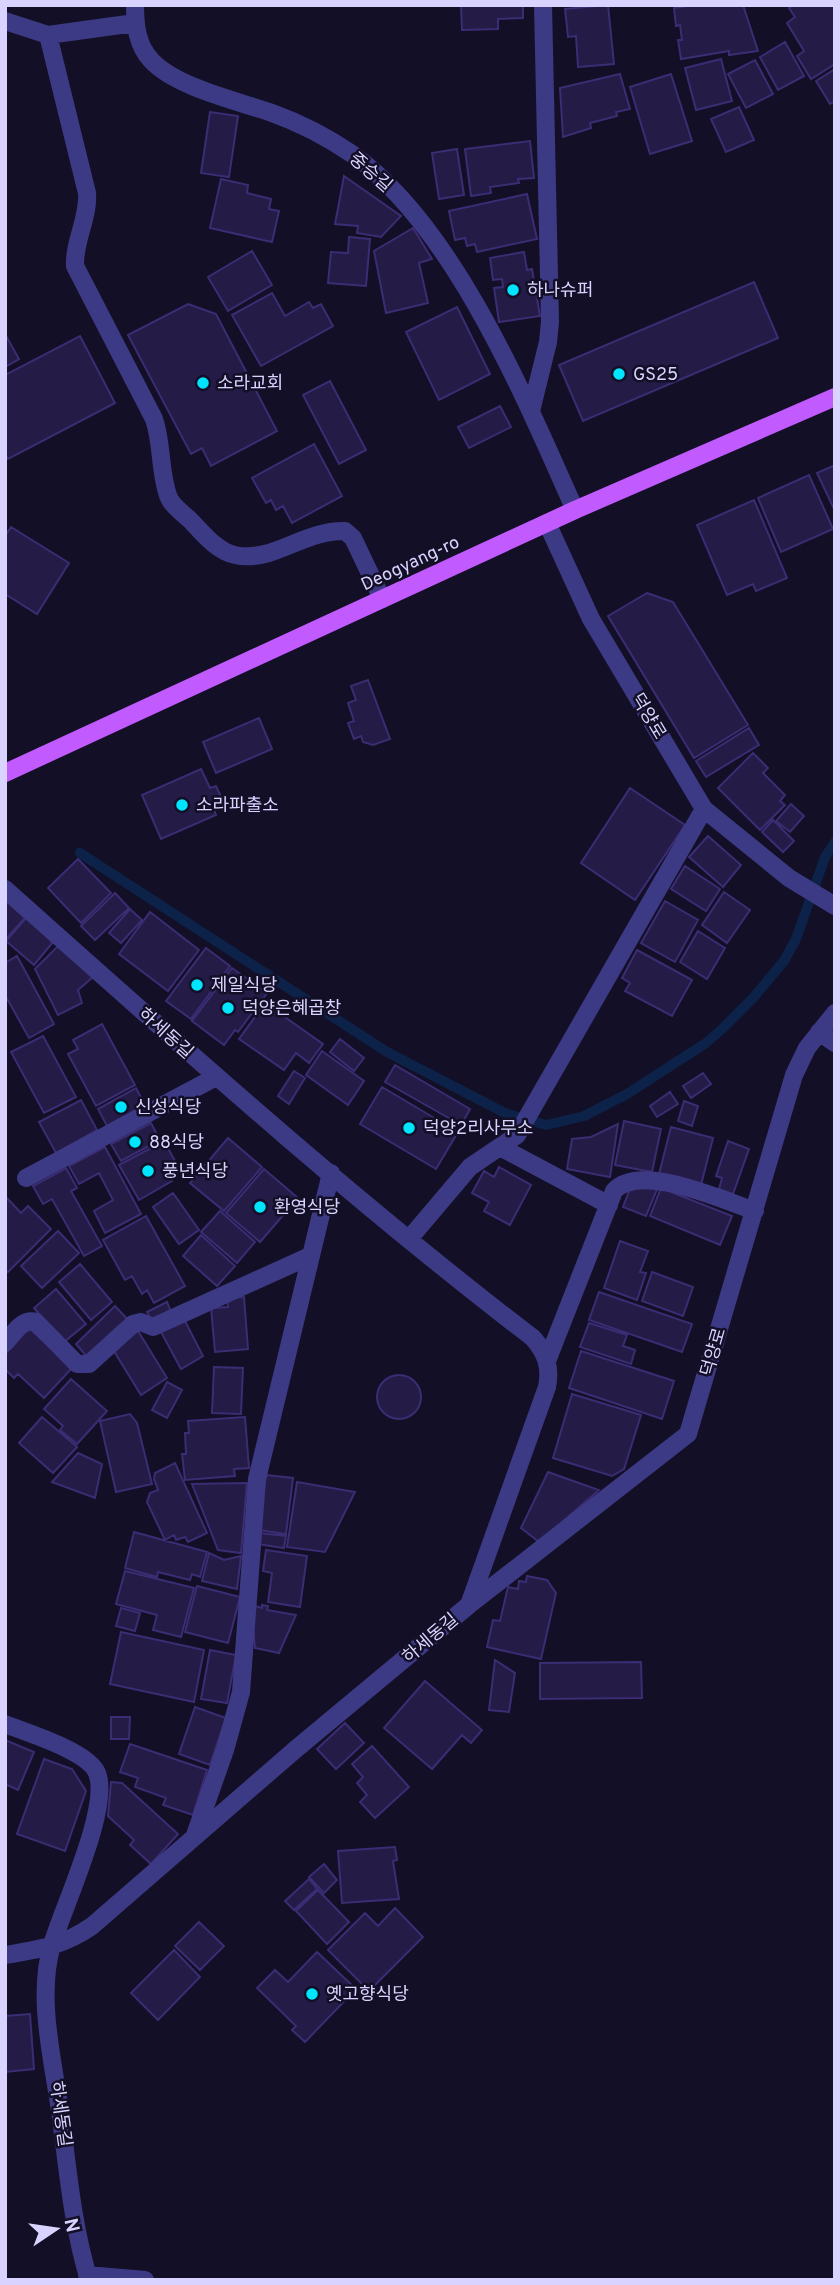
<svg xmlns="http://www.w3.org/2000/svg" width="840" height="2285" viewBox="0 0 840 2285" font-family="Overpass,'Noto Sans KR',sans-serif">
<rect width="100%" height="100%" fill="#130f26"/>
<g fill="none" stroke-linecap="round" stroke-linejoin="round">
<path stroke="#0c2248" stroke-width="10" d="M80 853 387 1052 505 1113 546 1125 584 1116 627 1094 706 1043 721 1030 754 997 784 961 796 939 825 857 835 842"/>
</g>
<path fill="#241b47" stroke="#3b2d73" stroke-width="2" d="M461 5H523V18L498 19V29L462 30Z
M608 5 614 64 578 67 576 36 568 37 565 9Z
M695 5H743L758 51 729 55V51L681 59 678 40H682L680 25 676 26 674 8Z
M794 5H835V64L811 79 797 56 804 51 787 23 795 17 789 8Z
M785 42 804 76 778 90 760 57Z
M721 59 732 101 696 110 685 68Z
M755 60 773 94 746 108 728 74Z
M835 69V101L830 104 816 81Z
M620 74 630 109 616 112 617 116 590 123 591 128 563 137 560 88Z
M671 74 692 141 650 154 630 87Z
M739 107 754 140 726 152 711 119Z
M210 112 238 116 229 177 201 173Z
M530 141 534 178 518 179 519 183 490 187 491 193 471 196 465 149Z
M457 149 464 195 439 199 432 153Z
M344 176 401 216 381 237 357 233 358 226 335 224Z
M221 179 248 185 247 193 271 199 269 209 279 211 272 242 210 228Z
M527 194 537 239 477 252 475 244 467 246 465 238 455 240 449 211Z
M413 228 432 259 419 263 428 303 386 313 374 251Z
M349 237 370 239 366 286 328 283 331 252 348 253Z
M252 251 272 285 228 311 208 277Z
M524 252 527 270 532 269 540 316 499 322 494 288 503 287 502 279 493 280 490 258Z
M754 282 778 338 583 421 559 365Z
M272 293 285 316 309 302 313 308 321 304 333 326 261 366 232 315Z
M188 304 216 314 277 431 211 466 202 448 191 454 128 335Z
M457 307 490 374 439 400 406 332Z
M5 334 19 359 5 367Z
M80 336 115 403 8 459 5 454V375Z
M330 381 366 450 339 464 303 395Z
M500 406 511 427 469 448 458 427Z
M314 444 342 496 292 523 283 506 276 510 271 500 266 503 252 478Z
M835 465V511L817 473Z
M809 475 833 529 781 552 758 498Z
M754 500 787 578 756 591 753 584 727 595 697 525Z
M11 527 69 563 37 614 5 594V536Z
M647 593 673 602 748 725 694 758 608 616Z
M368 680 390 739 373 745 363 742 361 736 354 739 348 723 354 721 348 703 356 700 351 686Z
M259 718 272 749 216 773 203 742Z
M749 728 759 745 706 777 696 761Z
M753 753 768 768 763 773 785 795 780 801 785 805 760 830 718 788Z
M201 769 210 788 216 786 224 803 213 807 216 815 161 839 142 795Z
M630 788 685 825 635 900 581 863Z
M791 804 804 816 790 832 776 821Z
M773 820 794 841 783 852 762 832Z
M708 836 741 865 723 887 689 857Z
M78 859 111 893 81 923 48 888Z
M685 866 720 889 706 911 671 889Z
M724 892 750 910 727 943 702 925Z
M115 893 129 908 95 940 81 926Z
M5 900 25 918 5 940Z
M665 901 698 920 675 962 641 943Z
M130 909 142 920 121 943 109 933Z
M150 912 199 950 168 991 119 954Z
M26 918 53 942 34 965 6 941Z
M698 931 725 948 707 979 680 962Z
M58 946 93 977 78 990 82 1003 58 1015 35 969Z
M206 948 230 966 191 1019 166 1001Z
M637 950 692 980 672 1016 625 991 630 983 622 978Z
M17 956 54 1024 29 1038 5 995V963Z
M232 968 267 993 238 1032 235 1030 224 1045 192 1021Z
M265 1003 323 1044 309 1063 296 1053 284 1070 239 1039Z
M102 1024 135 1085 96 1106 68 1054 78 1049 73 1040Z
M43 1036 76 1097 44 1113 11 1052Z
M340 1039 364 1058 354 1071 330 1052Z
M322 1051 364 1081 348 1105 306 1075Z
M395 1065 470 1109 461 1125 385 1082Z
M294 1071 305 1078 289 1104 278 1096Z
M703 1073 711 1084 691 1098 683 1086Z
M382 1087 458 1132 436 1169 360 1124Z
M136 1088 145 1105 107 1126 98 1109Z
M670 1092 678 1104 657 1117 650 1106Z
M81 1100 97 1130 56 1153 39 1122Z
M684 1101 698 1106 692 1126 678 1121Z
M624 1121 661 1129 652 1172 615 1165Z
M151 1123 160 1140 121 1161 111 1144Z
M618 1124 610 1177 567 1169 572 1139 591 1137Z
M671 1127 713 1138 701 1185 659 1174Z
M228 1138 262 1167 224 1211 190 1183Z
M164 1141 180 1170 168 1176 172 1181 139 1200 119 1165Z
M728 1141 749 1149 733 1194 719 1189 722 1178 716 1176Z
M105 1147 141 1214 105 1233 94 1211 113 1200 99 1173 79 1184 69 1166Z
M499 1167 531 1185 510 1225 484 1211 489 1202 472 1193 484 1171 494 1177Z
M66 1168 77 1188 71 1191 102 1246 84 1256 52 1199 43 1204 33 1186Z
M264 1169 298 1198 260 1242 226 1213Z
M631 1186 658 1187 646 1216 623 1207Z
M661 1188 732 1216 720 1245 650 1216Z
M173 1193 199 1230 179 1244 153 1207Z
M5 1196 21 1213 28 1206 51 1229 8 1272 5 1270Z
M220 1211 255 1242 237 1263 201 1232Z
M146 1216 185 1286 154 1303 147 1290 142 1294 132 1276 125 1280 103 1240Z
M58 1231 79 1253 42 1288 21 1266Z
M201 1235 235 1266 217 1286 183 1256Z
M620 1241 648 1251 640 1272 646 1273 637 1300 604 1288Z
M80 1264 112 1302 91 1320 59 1282Z
M652 1272 693 1287 683 1316 642 1301Z
M56 1289 86 1324 64 1342 34 1308Z
M599 1292 692 1324 682 1352 589 1320Z
M244 1297 248 1349 215 1352 211 1308 228 1307 227 1298Z
M167 1302 171 1312 152 1322 147 1312Z
M115 1306 129 1321 89 1359 76 1344Z
M184 1319 203 1356 181 1369 161 1332Z
M589 1323 627 1335 623 1346 635 1350 631 1364 580 1347Z
M29 1328 72 1368 44 1398 18 1374 14 1378 5 1369V1354Z
M138 1331 167 1378 141 1395 112 1348Z
M581 1351 674 1381 662 1419 569 1388Z
M214 1367 243 1368 241 1414 212 1413Z
M377 1397a22 22 0 1 1 44 0a22 22 0 1 1-44 0Z
M71 1379 107 1411 77 1444 60 1430 63 1426 44 1409Z
M167 1382 182 1390 167 1418 152 1410Z
M572 1394 641 1415 624 1469 612 1476 553 1458Z
M130 1414 137 1423 152 1484 116 1492 100 1421Z
M42 1417 77 1447 53 1473 19 1443Z
M245 1417 249 1468 234 1469 235 1476 185 1480 182 1454H186L185 1433H189L188 1421Z
M78 1453 102 1464 95 1498 52 1482Z
M175 1463 207 1533 188 1542 185 1537 176 1540 174 1535 165 1540 147 1502 150 1493 158 1490 154 1479 155 1473Z
M548 1472 599 1490 539 1542 521 1528Z
M266 1475 293 1478 286 1534 258 1530Z
M297 1482 355 1492 325 1552 287 1547Z
M247 1483 241 1553 218 1550 192 1484Z
M134 1532 207 1552 200 1577 192 1574 190 1580 158 1572 157 1577 125 1568Z
M259 1533 286 1536 284 1548 257 1544Z
M266 1550 307 1556 300 1607 268 1602 272 1573 263 1571Z
M209 1553 224 1560 241 1556 237 1589 202 1581Z
M125 1571 194 1588 181 1637 153 1630 157 1615 116 1604Z
M527 1576 547 1580 556 1593 541 1659 487 1647 493 1620 500 1621 508 1587 518 1589 519 1581 526 1582Z
M197 1586 240 1597 228 1643 185 1632Z
M251 1605 262 1608V1605L268 1606 267 1610 296 1615 279 1653 255 1648Z
M121 1608 140 1613 135 1631 116 1626Z
M121 1632 204 1650 194 1702 110 1684Z
M210 1650 236 1655 227 1703 201 1699Z
M495 1660 515 1673 509 1712 489 1710Z
M641 1662 642 1698 540 1699V1663Z
M425 1681 482 1730 471 1743 462 1735 432 1769 384 1728Z
M195 1707 226 1718 210 1765 179 1754Z
M111 1717H130L129 1739H111Z
M345 1723 364 1743 336 1769 317 1749Z
M5 1740 34 1752 18 1790 5 1784Z
M130 1744 207 1770 193 1815 163 1805 166 1798 135 1787 138 1778 120 1772Z
M372 1746 409 1787 375 1818 360 1802 367 1795 357 1783 363 1777 352 1764Z
M44 1759 72 1769 86 1791 65 1851 17 1834Z
M111 1782 122 1783 178 1834 151 1864 130 1845 134 1840 108 1816Z
M395 1847 397 1860 393 1861 399 1899 342 1903 338 1851Z
M324 1864 337 1880 324 1893 309 1877Z
M309 1879 317 1889 294 1910 285 1901Z
M318 1890 349 1922 327 1944 296 1911Z
M395 1908 423 1937 369 1991 328 1950 365 1913 378 1926Z
M199 1922 224 1946 200 1970 175 1946Z
M174 1950 200 1977 158 2020 131 1993Z
M317 1952 356 1989 305 2042 292 2030 296 2026 257 1988 275 1970 288 1982Z
M30 2014 34 2069 5 2072V2016Z"/>
<g fill="none" stroke-linecap="round" stroke-linejoin="round">
<path stroke="#3d3a85" stroke-width="18" d="M135 5C135 25 137 45 151 60 175 87 238 101 272 113 300 123 327 137 352 154 454 226 525 398 575 510
M5 21 48 35 135 23
M48 35 87 193C89 218 74 240 75 266L154 419C163 445 159 473 169 498 173 507 184 514 191 521 215 547 229 564 269 553 294 545 318 530 345 531L353 538 382 599
M531 411 548 342 550 322 543 5
M547 523 591 619 704 809 789 878 835 906
M5 889C177 1042 350 1198 533 1338 546 1353 551 1367 547 1387L469 1605 296 1749 92 1926C63 1946 40 1949 5 1955
M819 1032 835 1043
M500 1147 609 1205
M26 1178 216 1077
M409 1239 470 1167 517 1135 704 809
M5 1343C14 1333 22 1318 36 1322L77 1364H89L133 1324 141 1322 153 1327 310 1256
M547 1361 614 1191C640 1162 722 1200 755 1211
M469 1605 688 1434 794 1075 807 1048 835 1013
M5 1724C27 1733 88 1751 97 1773 111 1807 63 1907 52 1945 36 1999 54 2063 61 2118 68 2172 73 2228 89 2280
M195 1835 225 1750 241 1692 257 1479 331 1173
M87 2275 145 2280"/>
<path stroke="#c25bff" stroke-width="18" d="M5 773 575 510 835 397"/>
</g>
<g fill="#00e5ff" stroke="#130f26" stroke-width="2.5">
<circle cx="513" cy="290" r="7"/>
<circle cx="619" cy="374" r="7"/>
<circle cx="203" cy="383" r="7"/>
<circle cx="182" cy="805" r="7"/>
<circle cx="197" cy="985" r="7"/>
<circle cx="228" cy="1008" r="7"/>
<circle cx="121" cy="1107" r="7"/>
<circle cx="409" cy="1128" r="7"/>
<circle cx="135" cy="1142" r="7"/>
<circle cx="148" cy="1171" r="7"/>
<circle cx="260" cy="1207" r="7"/>
<circle cx="312" cy="1994" r="7"/>
</g>
<g text-anchor="middle" stroke-width="5" stroke-linejoin="round" paint-order="stroke">
<g font-size="18" fill="#d9d4ff" stroke="#130f26">
<text transform="translate(371 172) rotate(41)" y="6">중승길</text>
<text transform="translate(410 563) rotate(-25)" y="6">Deogyang-ro</text>
<text transform="translate(649 716) rotate(59)" y="6">덕양로</text>
<text transform="translate(166 1033) rotate(42)" y="6">하세동길</text>
<text transform="translate(713 1352) rotate(-74)" y="6">덕양로</text>
<text transform="translate(430 1638) rotate(-40)" y="6">하세동길</text>
<text transform="translate(61 2114) rotate(82)" y="6">하세동길</text>
</g>
<g font-size="18" fill="#d9d4ff" stroke="#130f26" text-anchor="start">
<text x="527" y="296">하나슈퍼</text>
<text x="633" y="380">GS25</text>
<text x="217" y="389">소라교회</text>
<text x="196" y="811">소라파출소</text>
<text x="211" y="991">제일식당</text>
<text x="242" y="1014">덕양은혜곱창</text>
<text x="135" y="1113">신성식당</text>
<text x="423" y="1134">덕양2리사무소</text>
<text x="149" y="1148">88식당</text>
<text x="162" y="1177">풍년식당</text>
<text x="274" y="1213">환영식당</text>
<text x="326" y="2000">옛고향식당</text>
</g>
</g>
<rect width="840" height="2285" fill="none" stroke="#d9d4ff" stroke-width="14"/>
<g transform="translate(56 2229) rotate(77)" stroke="#130f26" stroke-width="5" paint-order="stroke">
<path d="M0-5L12 26L0 18L-12 26Z" fill="#d9d4ff"/>
<text y="-10" font-size="19" font-weight="bold" text-anchor="middle" fill="#d9d4ff">N</text>
</g>
</svg>
